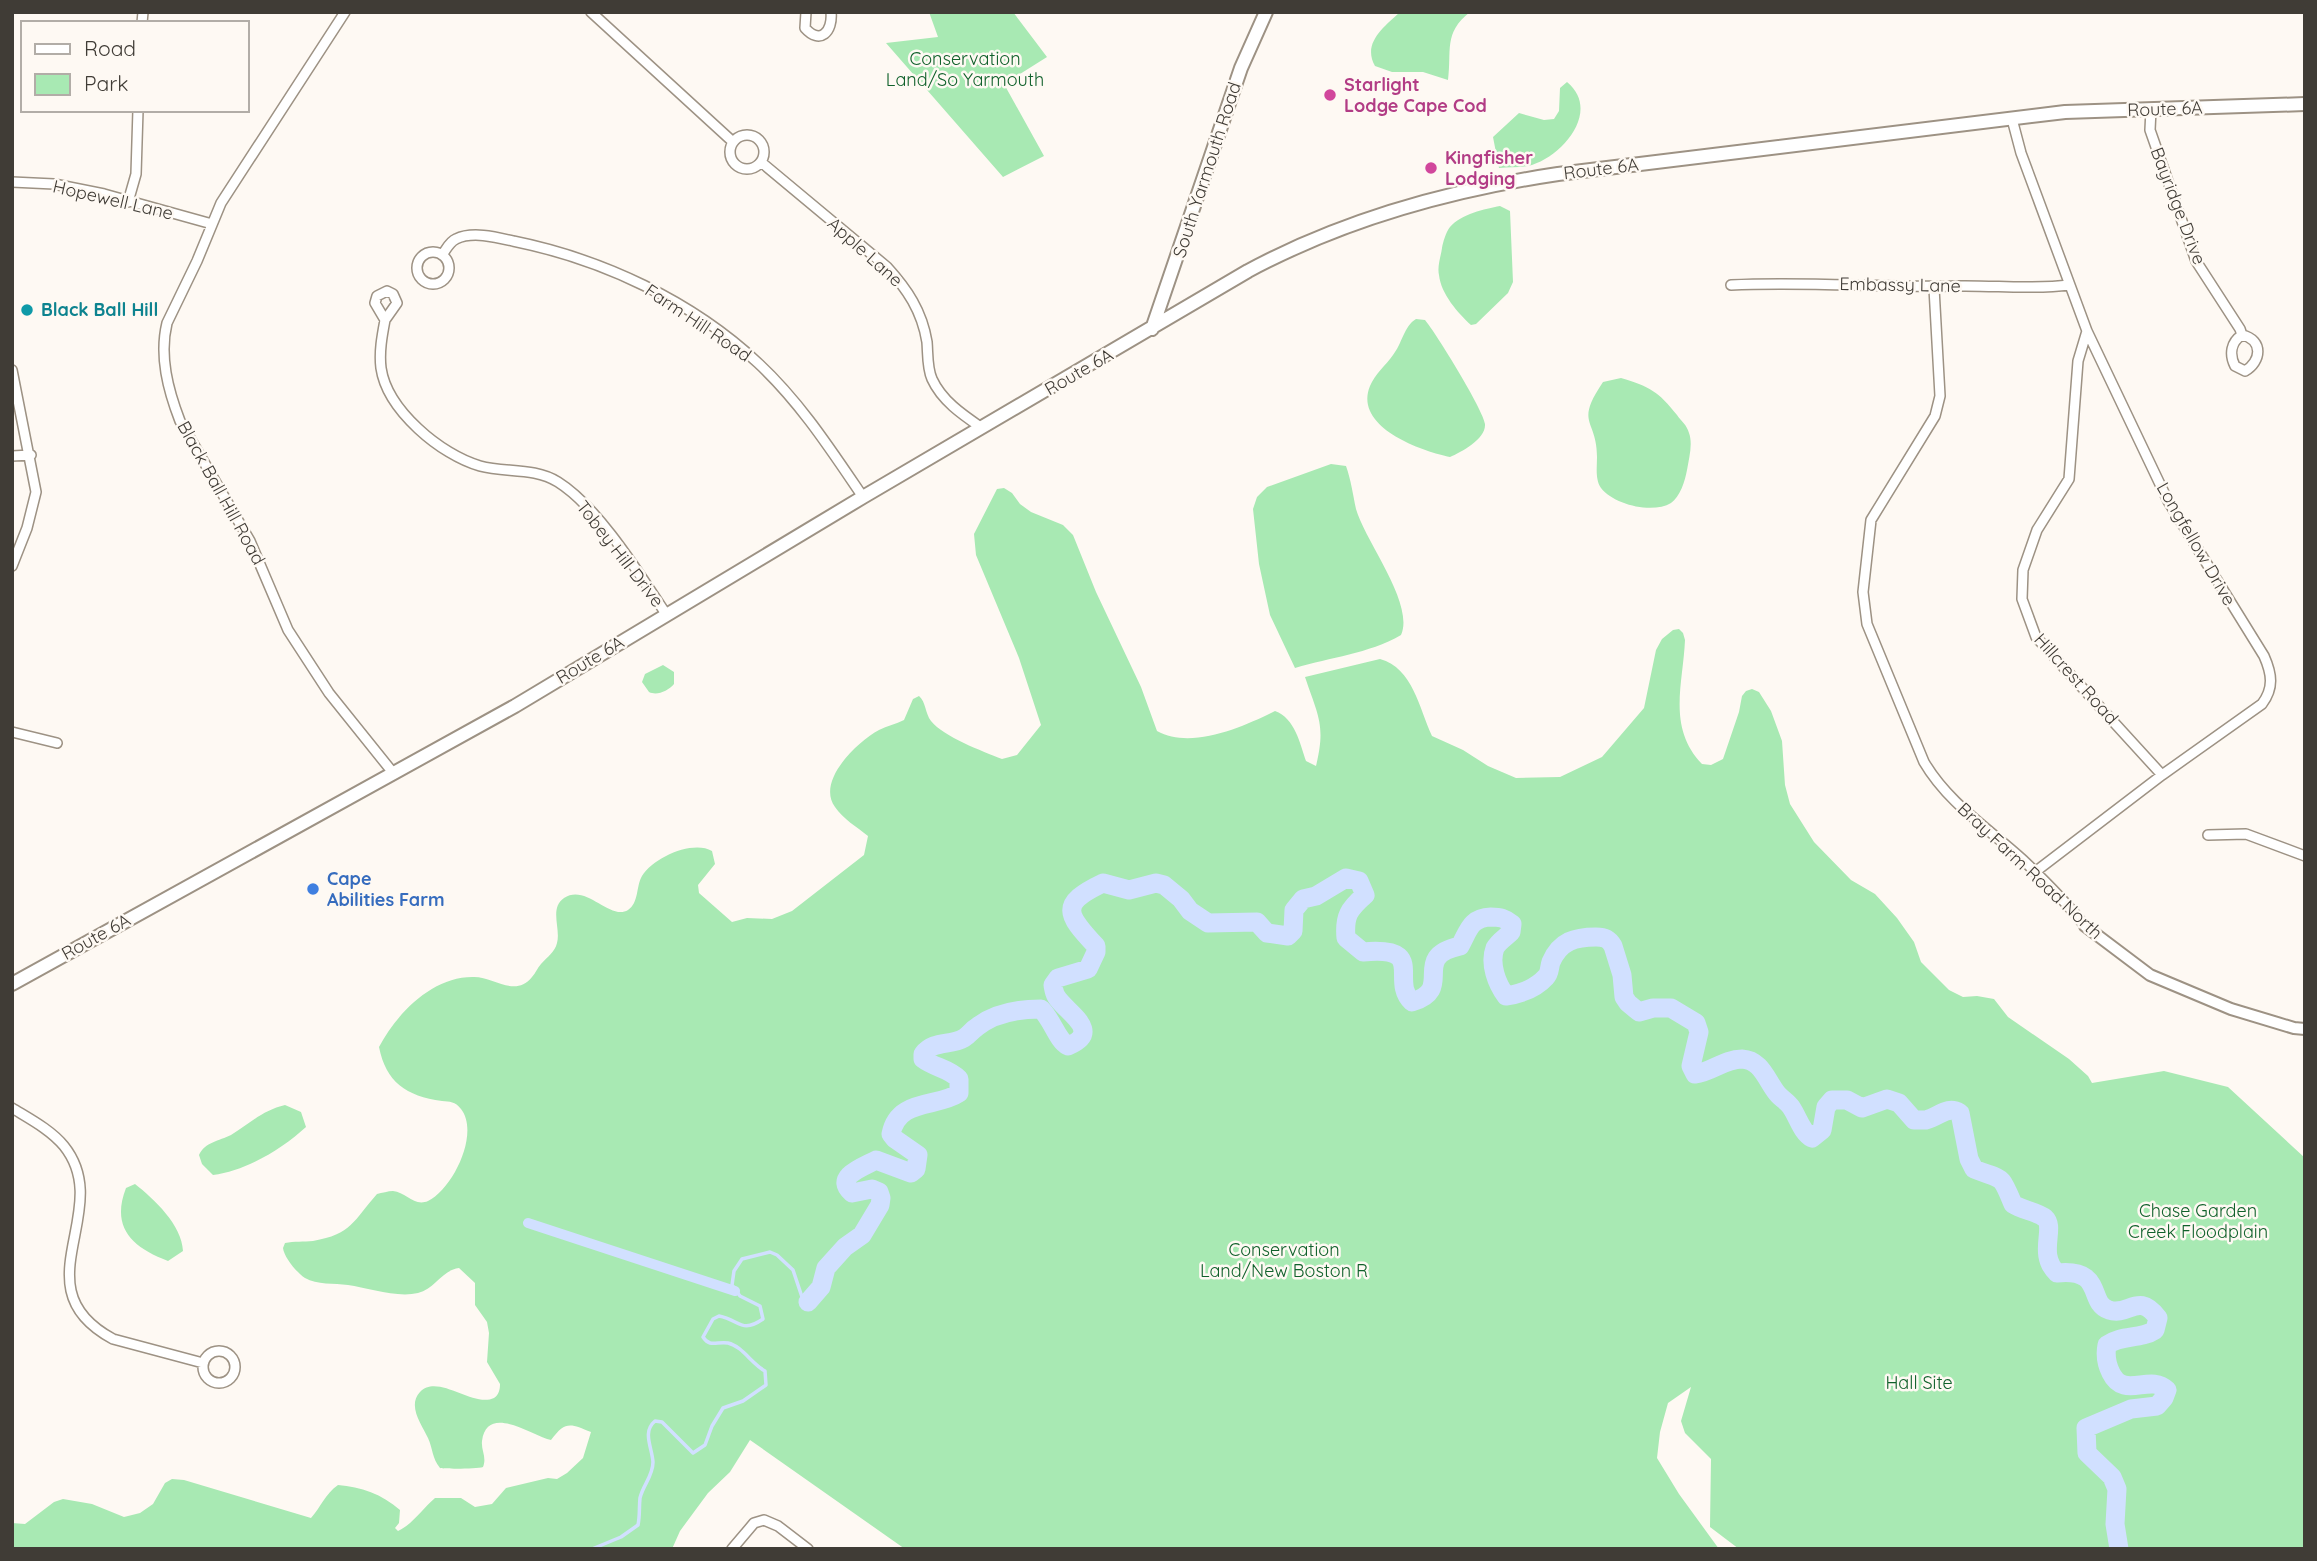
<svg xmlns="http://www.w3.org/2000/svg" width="2317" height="1561" viewBox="0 0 2317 1561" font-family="Quicksand,sans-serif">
<rect width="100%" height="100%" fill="#fef9f3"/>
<path fill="#a8e9b3" d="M929 12H1013L1047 57 1004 84 1044 156 1003 177 886 43 938 37Z
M1400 12H1470C1443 33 1452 51 1448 80L1423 72H1392L1375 66C1362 43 1384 27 1400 12Z
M1567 82C1601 110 1564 155 1532 165 1521 168 1510 167 1499 168L1493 137 1519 113 1544 120 1554 119 1559 111 1560 88Z
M1500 206 1510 211 1513 282 1508 293 1476 324 1471 325C1458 313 1441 294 1439 275 1437 266 1441 256 1442 248 1443 242 1446 232 1450 227 1461 214 1485 209 1500 206Z
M1416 319 1425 320C1436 333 1484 411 1485 424 1486 439 1461 452 1450 457 1421 451 1353 427 1370 386 1375 374 1386 365 1393 355 1402 344 1404 326 1416 319Z
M1621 378C1649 386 1659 392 1677 415 1681 421 1687 425 1689 433 1693 444 1689 458 1687 470 1685 481 1680 497 1671 503 1653 514 1614 505 1601 488 1595 479 1597 467 1597 457 1597 418 1574 425 1603 382Z
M1331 464 1346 466C1351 480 1353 495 1356 509 1365 541 1415 604 1401 635 1368 654 1331 657 1295 668L1270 615 1259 564 1253 509 1257 497 1267 487Z
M1004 488 1012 493 1020 504 1031 512 1063 525 1073 535 1096 592 1141 687 1157 731C1191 750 1243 727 1275 711 1295 718 1300 744 1306 761L1316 766C1326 725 1318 716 1305 677L1380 659C1413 668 1419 708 1432 736L1463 750 1488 766 1516 778 1560 777 1602 757 1644 708 1656 650 1662 639 1673 630 1679 629 1683 633 1685 640C1683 685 1667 727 1702 764L1711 765 1723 759 1739 712 1742 696 1746 691 1752 689 1759 692 1771 711 1782 741 1785 785 1790 804 1814 842 1851 880 1875 894 1897 918 1914 942 1921 962 1949 990 1963 997 1977 996 1994 999 2008 1017 2069 1059 2088 1076 2092 1083 2164 1071 2228 1087 2305 1158V1549H1739L1710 1527 1711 1459 1685 1433 1681 1421 1691 1387 1668 1403 1660 1432 1657 1458 1679 1494 1719 1549H905L750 1440 730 1472 708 1493 680 1531 672 1549H12V1523L25 1524 54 1502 63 1499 92 1504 124 1517 140 1513 153 1504 165 1483 172 1479 184 1480 311 1518C321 1507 325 1494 338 1485 361 1487 382 1494 400 1510L399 1523 395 1528 398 1531C413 1524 422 1509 435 1498H461L475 1507 492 1504 506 1488 548 1478 557 1479 567 1473 583 1458 591 1432C570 1423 565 1421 551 1440 534 1437 487 1402 482 1441 481 1451 487 1457 483 1467 477 1469 446 1469 440 1468 432 1458 433 1449 428 1438 422 1425 407 1406 420 1392 438 1373 473 1408 494 1398 499 1395 500 1389 500 1384L487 1362 489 1333 487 1322 475 1305V1283L459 1268C442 1270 435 1289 418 1293 397 1298 368 1288 348 1285 334 1283 317 1285 305 1278 296 1272 284 1257 283 1248L285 1243C294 1241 304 1242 313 1241 352 1234 353 1221 377 1194 382 1193 388 1191 393 1191 406 1192 414 1207 428 1201 453 1189 480 1133 461 1109 455 1101 450 1102 442 1101 406 1096 386 1082 379 1047 397 1013 433 976 474 977 495 977 515 998 532 977 536 973 537 968 541 964 547 957 555 952 557 943 561 929 549 908 564 898 586 883 610 921 628 910 639 903 636 886 642 876 654 857 693 840 712 851L715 864 698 885 699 893 732 922 747 918 772 919 792 911 864 855 868 836C857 827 843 819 835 807 816 781 857 742 879 730 887 726 896 724 904 720L913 699 919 696C926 702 925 713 931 721 944 737 982 751 1002 759L1017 755 1041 725 1019 658 976 555 974 534 997 489Z
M663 665 674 672V684C668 691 657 696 649 692L642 682 645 674Z
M285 1105 301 1112 306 1127C282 1149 246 1171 213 1175L202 1164 199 1155C205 1142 219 1141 231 1135 249 1124 263 1110 285 1105Z
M135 1184C154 1199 182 1225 183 1251L168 1261C131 1247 111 1227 126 1188Z"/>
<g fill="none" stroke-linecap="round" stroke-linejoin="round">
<path stroke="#d1e0ff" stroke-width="3.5" d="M592 1549 621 1537 638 1525C640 1516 639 1507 640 1498 643 1485 653 1476 653 1462 652 1447 642 1432 655 1421L662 1422 693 1453 705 1445 712 1426 723 1408 743 1401 766 1385 765 1371C752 1364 742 1346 728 1343 717 1341 710 1348 703 1337L713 1319 719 1316C740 1320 741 1334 763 1319L760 1306 740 1296 732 1285 734 1271 742 1259 770 1252 777 1255 793 1270 802 1297 808 1302"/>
<path stroke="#d1e0ff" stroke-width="10" d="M528 1223 735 1291"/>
<path stroke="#d1e0ff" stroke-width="19" d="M808 1302 821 1287 826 1268 845 1247 862 1235 880 1205 881 1198 879 1192 872 1189 852 1193C833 1177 863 1167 876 1160L911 1173 916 1169 918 1155 895 1139 891 1134C898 1098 937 1108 959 1093V1079C948 1068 935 1068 923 1059V1054C934 1040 950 1046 964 1038 969 1035 972 1030 977 1027 994 1013 1019 1009 1041 1009 1053 1021 1057 1040 1068 1046 1104 1031 1065 1012 1056 996 1055 995 1053 987 1053 985L1058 978 1088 969 1096 952V946C1066 914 1059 904 1103 883L1129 890 1156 883 1164 885 1181 899 1190 911 1208 923 1257 922 1267 933 1288 936 1293 931 1294 910 1303 899 1316 896 1346 878 1359 881 1365 895C1349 909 1344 916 1346 938L1363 952C1428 946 1389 980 1412 1002 1456 989 1409 957 1460 946 1469 930 1470 918 1491 917 1500 917 1505 918 1512 924L1511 932C1506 937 1498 942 1495 948 1489 964 1497 984 1506 996 1520 994 1536 988 1546 977 1550 973 1549 968 1551 962 1560 941 1575 937 1596 937 1605 937 1609 939 1613 946L1622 975 1624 997 1628 1003 1639 1012 1653 1008H1671L1696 1023 1699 1032 1691 1066 1695 1074C1712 1072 1724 1059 1742 1059 1761 1060 1766 1079 1776 1092 1780 1098 1787 1101 1791 1107 1798 1117 1802 1133 1812 1138L1822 1130 1826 1107 1832 1100H1847L1862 1108 1887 1099 1899 1103 1914 1120C1918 1120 1922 1120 1926 1120 1939 1117 1947 1105 1960 1113L1969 1159 1974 1169C2004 1181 2000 1173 2013 1204 2022 1210 2038 1212 2045 1218 2056 1228 2037 1254 2057 1273 2105 1268 2087 1303 2109 1310 2129 1317 2138 1291 2158 1318L2155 1330C2140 1340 2122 1334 2107 1345 2105 1355 2106 1363 2111 1373 2124 1400 2150 1373 2167 1390L2164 1398 2157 1406 2131 1409 2086 1428 2087 1453 2112 1477 2117 1489 2115 1524 2119 1549"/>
<defs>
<path id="minor" d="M345 12 221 203 197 261 167 323C159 356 168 390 180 421L250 541 288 630 329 693 394 774
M591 12 733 142
M806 12 805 28C820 45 833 32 831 12
M142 23 143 12
M2151 109 2150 130 2196 261 2240 329 2242 335C2231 342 2229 354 2235 366L2245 371C2261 362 2264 340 2242 335
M2012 119 2021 153 2087 331 2168 501 2264 656C2272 674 2274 688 2262 704L2162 775 2035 872
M730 152a17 17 0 1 1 34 0a17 17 0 1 1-34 0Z
M761 162 887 267C907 289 922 311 927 342 928 354 927 368 932 379 942 401 963 415 982 428
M12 182 54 184 104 194 212 224
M128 202 136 174 138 110
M417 268a16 16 0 1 1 32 0a16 16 0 1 1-32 0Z
M442 255C446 250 449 242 456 239 472 231 496 237 513 241 602 259 692 301 758 363 800 402 831 450 863 497
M1731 285C1806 281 1881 288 1956 286 1994 285 2031 290 2069 285
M1934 288 1940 396 1935 416 1871 520 1863 592 1867 624 1924 762C1948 803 1988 828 2023 860 2045 881 2066 902 2085 926
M387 291 393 294 397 303 385 320 375 303 377 296Z
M385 320C382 336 379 352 381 368 387 410 441 455 480 466 505 473 534 467 558 482 598 507 640 575 666 614
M2087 331 2078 361 2069 479 2037 530 2023 570 2022 599 2036 637 2162 775
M12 370 36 492 27 528 12 566
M12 456 31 455
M12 732 57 743
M2208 835 2246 834 2305 856
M12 1108C30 1119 51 1130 64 1146 116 1211 18 1288 113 1339L203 1363
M203 1367a16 16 0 1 1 32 0a16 16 0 1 1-32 0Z
M732 1549 754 1523 764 1520 778 1526 808 1549"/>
<path id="tertiary" d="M2085 926 2150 975 2231 1009 2294 1028 2305 1029"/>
<path id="secondary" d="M1152 329 1241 68 1266 12
M12 984 515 706 863 497 1248 271C1343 220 1451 190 1558 174L2065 112 2305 104"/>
</defs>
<use href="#minor" stroke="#9d9284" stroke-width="12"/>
<use href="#tertiary" stroke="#9d9284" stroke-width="14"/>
<use href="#secondary" stroke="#9d9284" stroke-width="16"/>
<use href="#minor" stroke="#fff" stroke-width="9"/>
<use href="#tertiary" stroke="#fff" stroke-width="10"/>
<use href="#secondary" stroke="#fff" stroke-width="12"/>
</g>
<g fill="#d1479c" stroke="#fef9f3" stroke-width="2.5">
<circle cx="1330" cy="95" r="7"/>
<circle cx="1431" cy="168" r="7"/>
</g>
<circle fill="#0f9aa8" stroke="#fef9f3" stroke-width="2.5" cx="27" cy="310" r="7"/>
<circle fill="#3f7fe0" stroke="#fef9f3" stroke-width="2.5" cx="313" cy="889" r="7"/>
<g text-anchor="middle" stroke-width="5" stroke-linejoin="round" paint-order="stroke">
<g font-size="18" fill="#10612b" stroke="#fef9f3">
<text x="965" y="65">Conservation<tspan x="965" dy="21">Land/So Yarmouth</tspan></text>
<text x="2198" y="1217">Chase Garden<tspan x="2198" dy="21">Creek Floodplain</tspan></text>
<text x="1284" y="1256">Conservation<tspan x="1284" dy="21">Land/New Boston R</tspan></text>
<text x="1919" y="1389">Hall Site</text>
</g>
<g font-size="18" font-weight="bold" fill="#b23c85" stroke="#fef9f3" text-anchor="start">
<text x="1344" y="91">Starlight<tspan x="1344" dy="21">Lodge Cape Cod</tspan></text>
<text x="1445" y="164">Kingfisher<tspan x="1445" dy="21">Lodging</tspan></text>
</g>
<g font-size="18" fill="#403c36" stroke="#fef9f3">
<text transform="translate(2165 109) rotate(-2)" y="6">Route 6A</text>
<text transform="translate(1601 169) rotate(-7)" y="6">Route 6A</text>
<text transform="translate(1207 170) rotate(-72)" y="6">South Yarmouth Road</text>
<text transform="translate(113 200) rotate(13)" y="6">Hopewell Lane</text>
<text transform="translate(2178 206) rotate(69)" y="6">Bayridge Drive</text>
<text transform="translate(865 252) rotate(42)" y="6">Apple Lane</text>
<text transform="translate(1900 285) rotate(1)" y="6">Embassy Lane</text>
<text transform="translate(698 323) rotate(34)" y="6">Farm Hill Road</text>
<text transform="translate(1079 372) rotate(-30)" y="6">Route 6A</text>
<text transform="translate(221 493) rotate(61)" y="6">Black Ball Hill Road</text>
<text transform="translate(2196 544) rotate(60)" y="6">Longfellow Drive</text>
<text transform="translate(620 554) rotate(52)" y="6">Tobey Hill Drive</text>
<text transform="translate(590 660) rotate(-31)" y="6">Route 6A</text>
<text transform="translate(2076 679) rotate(48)" y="6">Hillcrest Road</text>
<text transform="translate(2030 871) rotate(43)" y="6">Bray Farm Road North</text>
<text transform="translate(96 937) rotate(-29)" y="6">Route 6A</text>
</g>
<g font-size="18" font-weight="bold" fill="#0d838f" stroke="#fef9f3" text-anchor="start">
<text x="41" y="316">Black Ball Hill</text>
</g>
<g font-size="18" font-weight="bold" fill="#366cbe" stroke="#fef9f3" text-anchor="start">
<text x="327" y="885">Cape<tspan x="327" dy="21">Abilities Farm</tspan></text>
</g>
</g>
<rect width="2317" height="1561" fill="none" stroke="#403c36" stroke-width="28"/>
<rect x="21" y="21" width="228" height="91" fill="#fef9f3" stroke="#b2ada7" stroke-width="2"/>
<rect x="35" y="44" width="35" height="10" fill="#ffffff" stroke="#b2ada7" stroke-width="2"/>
<text x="84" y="56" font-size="21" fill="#403c36">Road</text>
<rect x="35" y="74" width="35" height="21" fill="#a8e9b3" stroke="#b2ada7" stroke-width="2"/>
<text x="84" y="91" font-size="21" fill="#403c36">Park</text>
</svg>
